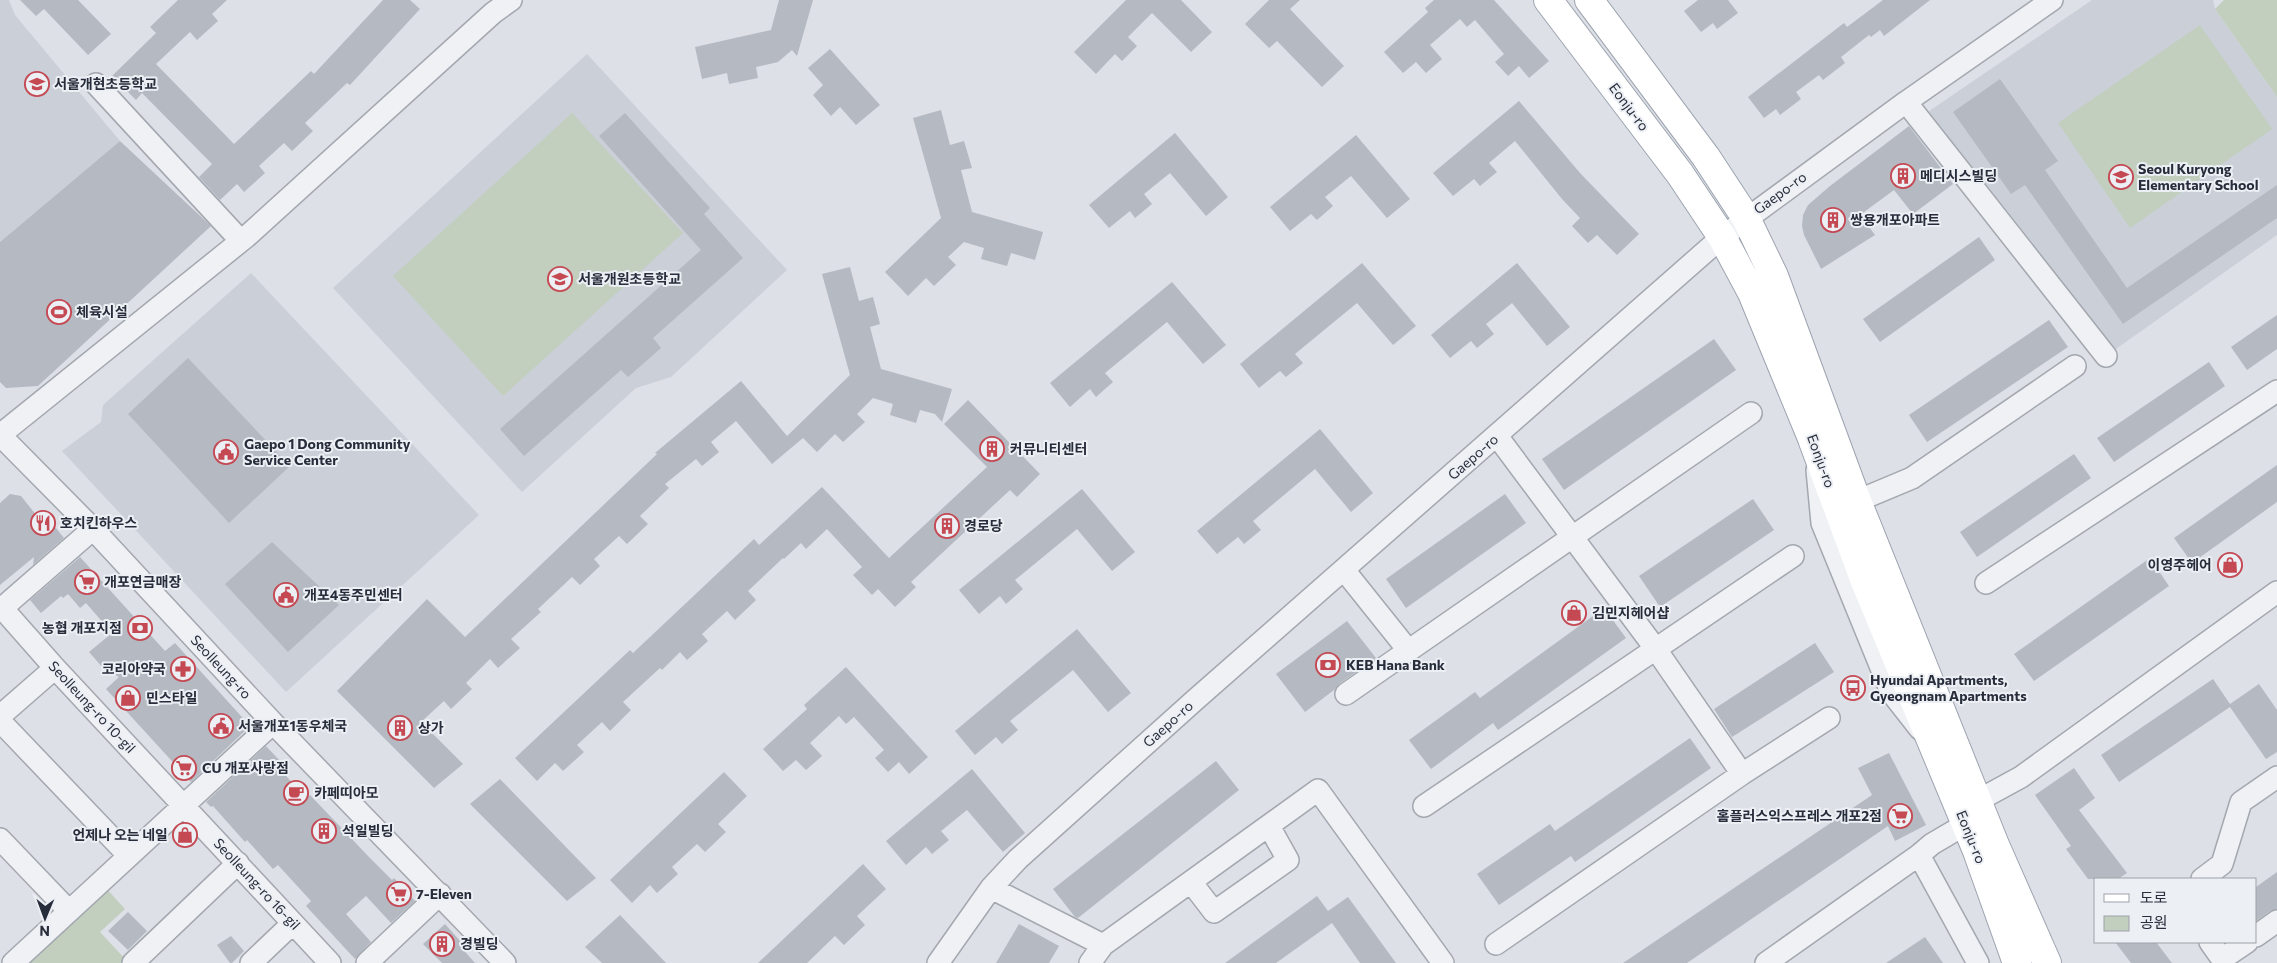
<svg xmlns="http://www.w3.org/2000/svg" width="2277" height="963" viewBox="0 0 2277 963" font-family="Commissioner,'Noto Sans KR',sans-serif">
<rect width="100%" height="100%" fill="#dde0e6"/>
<path fill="#cbcfd7" d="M0 0H9L15 15 120 141 0 242Z
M2092 0H2213L2215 9 2277 97V235L2106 356 1919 118Z
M587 54 787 270 671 377 636 388 522 492 333 288Z
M251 273 479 515 286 692 62 451 101 422 103 405Z"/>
<path fill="#c2cfbf" d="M2224 0H2277V97L2215 9Z
M2200 25 2272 129 2130 228 2058 123Z
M572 113 683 233 503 396 393 276Z
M104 886 125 909 100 932 126 960 124 963H22Z"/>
<path fill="#b5b9c2" d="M20 0H78L111 34 88 55 44 9 36 16Z
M178 0H227L212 14 218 21 197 40 190 32 156 64 234 144 311 71 314 74 383 0H410L420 9 350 85 347 83 305 123 313 131 292 151 284 143 259 166 265 173 244 192 237 184 220 200 199 177 212 164 142 93 136 100 112 76 156 33 150 27Z
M779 0H813L797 56 792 50 778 62 756 67 758 78 729 84 727 73 702 79 695 47 771 30Z
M1126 0H1181L1212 32 1191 52 1152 13 1128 37 1137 46 1122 61 1115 54 1096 74 1074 52Z
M1269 0H1300L1290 9 1344 66 1322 87 1277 41 1269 48 1245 24Z
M1434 0H1494L1549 61 1529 78 1519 66 1508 76 1495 62 1504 54 1475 20 1467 27 1460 19 1430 45 1442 59 1426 73 1416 62 1403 73 1384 52 1428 12 1425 8Z
M1698 0H1728L1738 13 1717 29 1713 23 1701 32 1684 11Z
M1883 0H1930L1884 36 1880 30 1871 37 1869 35 1841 57 1845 63 1823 80 1819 75 1796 92 1801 99 1780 115 1776 109 1764 118 1748 97 1844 23 1847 27Z
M830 49 880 105 856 125 840 107 831 116 813 95 823 85 808 68Z
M2000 79 2058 161 2045 170 2127 288 2277 185V218L2123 324 2025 185 2011 194 1953 112Z
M1519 101 1580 173 1639 234 1617 255 1597 235 1588 243 1572 226 1580 218 1562 199 1515 141 1489 163 1497 172 1480 186 1474 179 1453 196 1433 173Z
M941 110 950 145 964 141 972 168 961 170 972 212 1043 232 1035 260 1011 253 1007 266 981 259 984 248 964 242 948 257 956 265 934 286 926 278 908 296 885 272 941 218 913 118Z
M625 113 710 208 704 214 743 258 653 338 661 348 628 377 621 370 524 456 500 429 701 250 599 136Z
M1909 126 1953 184 1913 214 1894 190 1860 215 1875 235 1821 269 1804 235 1802 226 1803 215 1808 205 1830 186Z
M1175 133 1228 197 1206 216 1170 173 1144 194 1152 204 1135 218 1130 211 1109 228 1089 205Z
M1356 135 1410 199 1387 218 1351 176 1325 197 1333 206 1317 220 1311 214 1290 231 1270 207Z
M120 141 211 226 38 386 6 388 0 382V242Z
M1979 237 1995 260 1880 342 1863 319Z
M1362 263 1416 326 1393 345 1357 303 1295 354 1303 363 1286 377 1280 371 1259 388 1240 364Z
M1517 263 1570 327 1547 346 1512 303 1486 324 1494 334 1477 348 1471 341 1450 358 1431 335Z
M850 267 859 301 873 297 880 324 870 327 881 369 952 389 942 422 935 414 920 410 916 423 890 415 893 404 873 398 857 414 865 422 843 442 835 434 817 452 803 438 772 464 736 421 711 442 719 452 702 466 696 459 665 484 669 488 640 516 648 524 627 544 619 536 594 559 600 566 580 585 572 577 538 609 541 612 511 639 520 648 498 668 490 659 466 683 472 689 451 709 444 701 421 722 463 764 434 788 337 691 427 599 465 637 657 454 655 453 741 381 787 436 850 375 822 274Z
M1172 282 1226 345 1203 364 1167 322 1105 373 1113 382 1096 397 1090 389 1070 407 1050 383Z
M2277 315V349L2247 370 2231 347Z
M2049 320 2068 347 1927 442 1909 415Z
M1714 339 1736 370 1564 490 1542 459Z
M188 358 290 466 229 523 128 414Z
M2209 362 2225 386 2114 462 2097 438Z
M968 400 1040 474 1017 497 1010 490 911 582 916 587 895 607 878 589 872 595 853 575 862 567 827 529 806 549 801 543 784 559 783 558 748 591 756 600 735 620 727 611 702 634 708 641 687 660 680 652 662 670 660 668 623 702 631 710 610 731 602 722 577 745 584 752 563 771 555 763 537 781 515 758 630 650 633 653 754 539 759 545 822 487 889 558 987 467 944 424Z
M1320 429 1373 493 1351 512 1315 469 1253 521 1261 530 1244 544 1238 537 1217 554 1197 531Z
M2074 454 2091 478 1977 557 1960 532Z
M2277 465V502L2192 563 2174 538Z
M1082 489 1135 552 1112 571 1077 529 1015 580 1023 589 1006 604 1000 596 979 614 959 590Z
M10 494 21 496 37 516 42 511 64 538 33 565 34 557 0 585V503Z
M1505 494 1526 523 1406 608 1386 579Z
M1753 499 1774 530 1660 607 1639 576Z
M272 542 339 605 288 652 225 584Z
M80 557 165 651 175 643 250 726 191 782 106 689 119 677 103 668 89 652 112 633 86 603 80 608 68 594 63 598 61 596 41 613 30 600Z
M2150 558 2169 586 2034 681 2014 654Z
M1604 608 1626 638 1498 730 1493 723 1431 769 1409 740 1475 692 1480 698Z
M1347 621 1376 658 1339 684 1334 690 1305 712 1276 674Z
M1077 629 1131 693 1108 712 1073 670 1010 721 1018 730 1002 744 996 737 975 755 955 731Z
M1815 643 1834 672 1732 737 1714 709Z
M846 667 928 757 909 774 899 762 888 772 875 758 884 750 854 717 846 724 839 716 810 743 822 756 806 770 796 760 783 771 763 749 807 709 804 705Z
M2213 679 2230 704 2259 684 2277 710V752L2266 759 2230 707 2119 782 2101 755Z
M1690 738 1711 768 1575 862 1571 856 1499 905 1477 874 1550 824 1555 831Z
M266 746 283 764 279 768 306 798 310 795 369 857 392 880 394 878 415 901 391 923 366 896 346 914 371 942 355 959 306 906 311 901 278 865 273 869 247 840 245 842 213 806 211 807 206 802Z
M1889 753 1926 825 1895 841 1888 826 1687 963H1623L1872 795 1858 768Z
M1216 761 1239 790 1078 918 1075 917 1053 889Z
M2074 768 2095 798 2079 810 2127 873 2118 879H2088L2066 849 2071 846 2035 795Z
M972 769 1025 833 1003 852 967 810 941 831 949 840 932 854 926 847 906 865 886 841Z
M724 772 747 796 718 824 726 832 705 852 697 844 672 867 678 874 657 893 650 885 632 903 610 880Z
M500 779 596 878 567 901 470 804Z
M863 864 886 889 857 916 865 925 844 945 835 936 807 963H758Z
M2277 872V909L2270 911 2256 921V887Z
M1317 896 1328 911 1348 897 1396 963H1360L1332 923 1276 963H1225Z
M128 912 147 931 128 950 108 931Z
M620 915 666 963H602L585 947Z
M445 924 462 943 459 945 475 963H442L423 944Z
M1019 924 1059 946 1049 963H996Z
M231 936 244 951 232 963H230L217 945Z
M1925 937 1943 963H1886Z
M2115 942H2156L2172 963H2131Z"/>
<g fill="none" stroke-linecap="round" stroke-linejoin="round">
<defs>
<path id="minor" d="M96 84 241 241
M1906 102 2106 356
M0 435 93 529 273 723 505 963
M0 435 246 237 493 13 511 0
M1497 436 1655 648 1742 774
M1817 470 1822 523 1891 692 1920 729
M1857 501 1912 478 2075 366
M1344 570 1408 650
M1986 583 2277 391
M2 608 55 668 330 963
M0 610 93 529
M1346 694 1751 413
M0 716 55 668
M0 721 129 856
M1977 801 2021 777 2277 592
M1424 806 1793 556
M1966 824 1932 844 1919 855 1978 963
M0 839 69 911
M2202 879 2222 864 2241 802 2277 777
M1191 882 1214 912 1288 860 1269 826
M991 888 1103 945
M2256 936 2277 921
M2210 942 2222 959 2247 942
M1496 944 1742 774 1829 718
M13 963 273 723
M133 963 238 863
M251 963 293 923
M367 963 440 894
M938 963 991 888 1018 859 1195 700 1722 237 1906 102 2052 0
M1090 963 1103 945 1318 790 1443 963
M1766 963 1919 855"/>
<path id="major" d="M1548 0 1680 174 1722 237 1752 293 1811 436 1866 584 1977 851 2017 963
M1589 0 1706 157 1746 218 1774 276 1857 501 1995 845 2047 963"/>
</defs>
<use href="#minor" stroke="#a3a7af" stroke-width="24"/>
<use href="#major" stroke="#9da4b0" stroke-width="30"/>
<use href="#minor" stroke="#eff1f4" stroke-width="21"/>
<use href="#major" stroke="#fff" stroke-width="28"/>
</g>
<defs>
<symbol id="school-ring" viewBox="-11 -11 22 22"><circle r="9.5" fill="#eceff4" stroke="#c44953" stroke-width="1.5"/><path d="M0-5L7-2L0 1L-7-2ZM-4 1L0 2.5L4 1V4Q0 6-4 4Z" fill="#c44953"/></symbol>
<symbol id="building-ring" viewBox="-11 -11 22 22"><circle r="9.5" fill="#eceff4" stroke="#c44953" stroke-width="1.5"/><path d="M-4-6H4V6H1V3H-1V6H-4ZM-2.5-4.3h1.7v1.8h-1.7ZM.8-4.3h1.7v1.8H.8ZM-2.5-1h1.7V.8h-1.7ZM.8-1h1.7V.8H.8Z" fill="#c44953"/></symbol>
<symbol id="stadium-ring" viewBox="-11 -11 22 22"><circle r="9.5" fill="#eceff4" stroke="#c44953" stroke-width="1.5"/><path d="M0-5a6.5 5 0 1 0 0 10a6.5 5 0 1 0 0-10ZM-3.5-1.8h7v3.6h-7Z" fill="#c44953"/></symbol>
<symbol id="civic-ring" viewBox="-11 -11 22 22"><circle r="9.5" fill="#eceff4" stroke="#c44953" stroke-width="1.5"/><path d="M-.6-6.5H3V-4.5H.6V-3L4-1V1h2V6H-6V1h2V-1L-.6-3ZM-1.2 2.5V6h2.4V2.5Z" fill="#c44953"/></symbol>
<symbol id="restaurant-ring" viewBox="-11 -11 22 22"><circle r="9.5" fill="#eceff4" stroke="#c44953" stroke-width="1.5"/><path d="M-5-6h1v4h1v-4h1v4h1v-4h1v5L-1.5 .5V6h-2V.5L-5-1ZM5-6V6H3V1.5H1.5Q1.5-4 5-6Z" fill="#c44953"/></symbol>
<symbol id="shop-ring" viewBox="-11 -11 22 22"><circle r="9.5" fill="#eceff4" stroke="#c44953" stroke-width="1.5"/><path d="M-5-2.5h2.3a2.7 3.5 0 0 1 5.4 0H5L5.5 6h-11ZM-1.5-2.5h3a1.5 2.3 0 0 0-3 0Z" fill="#c44953"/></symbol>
<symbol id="supermarket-ring" viewBox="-11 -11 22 22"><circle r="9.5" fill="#eceff4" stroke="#c44953" stroke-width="1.5"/><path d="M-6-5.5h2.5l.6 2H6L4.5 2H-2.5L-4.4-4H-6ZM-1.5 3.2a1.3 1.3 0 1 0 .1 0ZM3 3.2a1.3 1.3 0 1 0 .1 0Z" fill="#c44953"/></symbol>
<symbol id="bank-ring" viewBox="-11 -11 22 22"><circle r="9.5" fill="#eceff4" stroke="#c44953" stroke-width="1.5"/><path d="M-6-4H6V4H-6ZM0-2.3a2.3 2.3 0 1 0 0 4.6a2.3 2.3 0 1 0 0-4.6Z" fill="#c44953"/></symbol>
<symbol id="pharmacy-ring" viewBox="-11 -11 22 22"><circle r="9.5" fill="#eceff4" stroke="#c44953" stroke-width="1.5"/><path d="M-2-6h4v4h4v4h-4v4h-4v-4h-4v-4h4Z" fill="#c44953"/></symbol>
<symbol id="bus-ring" viewBox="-11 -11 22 22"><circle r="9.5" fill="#eceff4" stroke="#c44953" stroke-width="1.5"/><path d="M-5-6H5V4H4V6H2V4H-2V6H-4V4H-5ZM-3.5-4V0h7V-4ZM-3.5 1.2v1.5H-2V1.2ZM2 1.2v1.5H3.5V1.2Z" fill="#c44953"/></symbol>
<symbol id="cafe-ring" viewBox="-11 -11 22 22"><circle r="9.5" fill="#eceff4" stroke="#c44953" stroke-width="1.5"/><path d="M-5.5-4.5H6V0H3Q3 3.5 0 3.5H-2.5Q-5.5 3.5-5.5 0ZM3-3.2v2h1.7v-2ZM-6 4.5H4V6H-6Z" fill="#c44953"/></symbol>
</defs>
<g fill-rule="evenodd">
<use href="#school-ring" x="23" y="70" width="28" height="28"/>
<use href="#building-ring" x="1889" y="162" width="28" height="28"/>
<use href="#school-ring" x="2107" y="163" width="28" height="28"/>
<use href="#building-ring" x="1819" y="206" width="28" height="28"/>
<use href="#school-ring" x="546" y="265" width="28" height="28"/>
<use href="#stadium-ring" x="45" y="298" width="28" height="28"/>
<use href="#building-ring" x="978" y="435" width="28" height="28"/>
<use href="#civic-ring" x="212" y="438" width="28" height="28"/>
<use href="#restaurant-ring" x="29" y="509" width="28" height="28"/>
<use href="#building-ring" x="933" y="512" width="28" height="28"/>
<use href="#shop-ring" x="2216" y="551" width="28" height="28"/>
<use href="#supermarket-ring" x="73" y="568" width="28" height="28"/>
<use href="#civic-ring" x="272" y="581" width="28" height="28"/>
<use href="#shop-ring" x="1560" y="599" width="28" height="28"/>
<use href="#bank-ring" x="126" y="614" width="28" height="28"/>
<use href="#bank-ring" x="1314" y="651" width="28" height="28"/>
<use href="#pharmacy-ring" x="169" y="655" width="28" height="28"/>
<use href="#bus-ring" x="1839" y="674" width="28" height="28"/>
<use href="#shop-ring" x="114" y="684" width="28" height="28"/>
<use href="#civic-ring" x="207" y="712" width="28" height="28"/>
<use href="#building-ring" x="386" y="714" width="28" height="28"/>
<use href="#supermarket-ring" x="170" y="754" width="28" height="28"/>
<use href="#cafe-ring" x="282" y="779" width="28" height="28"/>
<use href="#supermarket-ring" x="1886" y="802" width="28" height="28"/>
<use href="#building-ring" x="310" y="817" width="28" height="28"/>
<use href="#shop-ring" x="171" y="821" width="28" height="28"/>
<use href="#supermarket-ring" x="385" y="880" width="28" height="28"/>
<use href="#building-ring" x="428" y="930" width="28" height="28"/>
</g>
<g text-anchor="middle" stroke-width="4" stroke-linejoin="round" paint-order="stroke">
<g font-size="14" font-weight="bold" fill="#282d3b" stroke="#eceff4" text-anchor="start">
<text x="54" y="89">서울개현초등학교</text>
<text x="2138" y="174">Seoul Kuryong<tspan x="2138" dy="16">Elementary School</tspan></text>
<text x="1920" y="181">메디시스빌딩</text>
<text x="1850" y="225">쌍용개포아파트</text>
<text x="578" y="284">서울개원초등학교</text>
<text x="76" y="317">체육시설</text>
<text x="244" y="449">Gaepo 1 Dong Community<tspan x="244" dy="16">Service Center</tspan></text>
<text x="1010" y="454">커뮤니티센터</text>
<text x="60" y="528">호치킨하우스</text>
<text x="964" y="531">경로당</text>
<text x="2212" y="570" text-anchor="end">이영주헤어</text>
<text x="104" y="587">개포연금매장</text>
<text x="304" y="600">개포4동주민센터</text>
<text x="1592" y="618">김민지헤어샵</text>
<text x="122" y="633" text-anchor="end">농협 개포지점</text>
<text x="1346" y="670">KEB Hana Bank</text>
<text x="166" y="674" text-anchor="end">코리아약국</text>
<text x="1870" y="685">Hyundai Apartments,<tspan x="1870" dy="16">Gyeongnam Apartments</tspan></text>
<text x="146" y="703">민스타일</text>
<text x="238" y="731">서울개포1동우체국</text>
<text x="418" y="733">상가</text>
<text x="202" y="773">CU 개포사랑점</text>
<text x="314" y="798">카페띠아모</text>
<text x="1882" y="821" text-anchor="end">홈플러스익스프레스 개포2점</text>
<text x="342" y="836">석일빌딩</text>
<text x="168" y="840" text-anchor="end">언제나 오는 네일</text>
<text x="416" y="899">7-Eleven</text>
<text x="460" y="949">경빌딩</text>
</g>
<g font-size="14" fill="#282d3b" stroke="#eceff4">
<text transform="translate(1629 107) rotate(53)" y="5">Eonju-ro</text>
<text transform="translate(1780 193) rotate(-36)" y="5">Gaepo-ro</text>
<text transform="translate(1473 457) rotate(-41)" y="5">Gaepo-ro</text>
<text transform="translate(1821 461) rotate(70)" y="5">Eonju-ro</text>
<text transform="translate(221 667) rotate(47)" y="5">Seolleung-ro</text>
<text transform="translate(92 707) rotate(47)" y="5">Seolleung-ro 10-gil</text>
<text transform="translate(1168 724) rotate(-42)" y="5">Gaepo-ro</text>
<text transform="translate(1971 837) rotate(68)" y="5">Eonju-ro</text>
<text transform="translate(257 884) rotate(47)" y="5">Seolleung-ro 16-gil</text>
</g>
</g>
<rect x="2094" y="878" width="162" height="65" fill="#eceff4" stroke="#9ea1aa"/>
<rect x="2104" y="894" width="25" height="8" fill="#ffffff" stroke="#9ea1aa"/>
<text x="2140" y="903" font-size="15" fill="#282d3b">도로</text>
<rect x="2104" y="916" width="25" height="15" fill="#c2cfbf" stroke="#9ea1aa"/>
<text x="2140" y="928" font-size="15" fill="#282d3b">공원</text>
<g transform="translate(45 918) rotate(181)" stroke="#eceff4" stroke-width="4" paint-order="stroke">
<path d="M0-4L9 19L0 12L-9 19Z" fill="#282d3b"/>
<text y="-8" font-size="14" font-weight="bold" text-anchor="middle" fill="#282d3b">N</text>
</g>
</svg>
